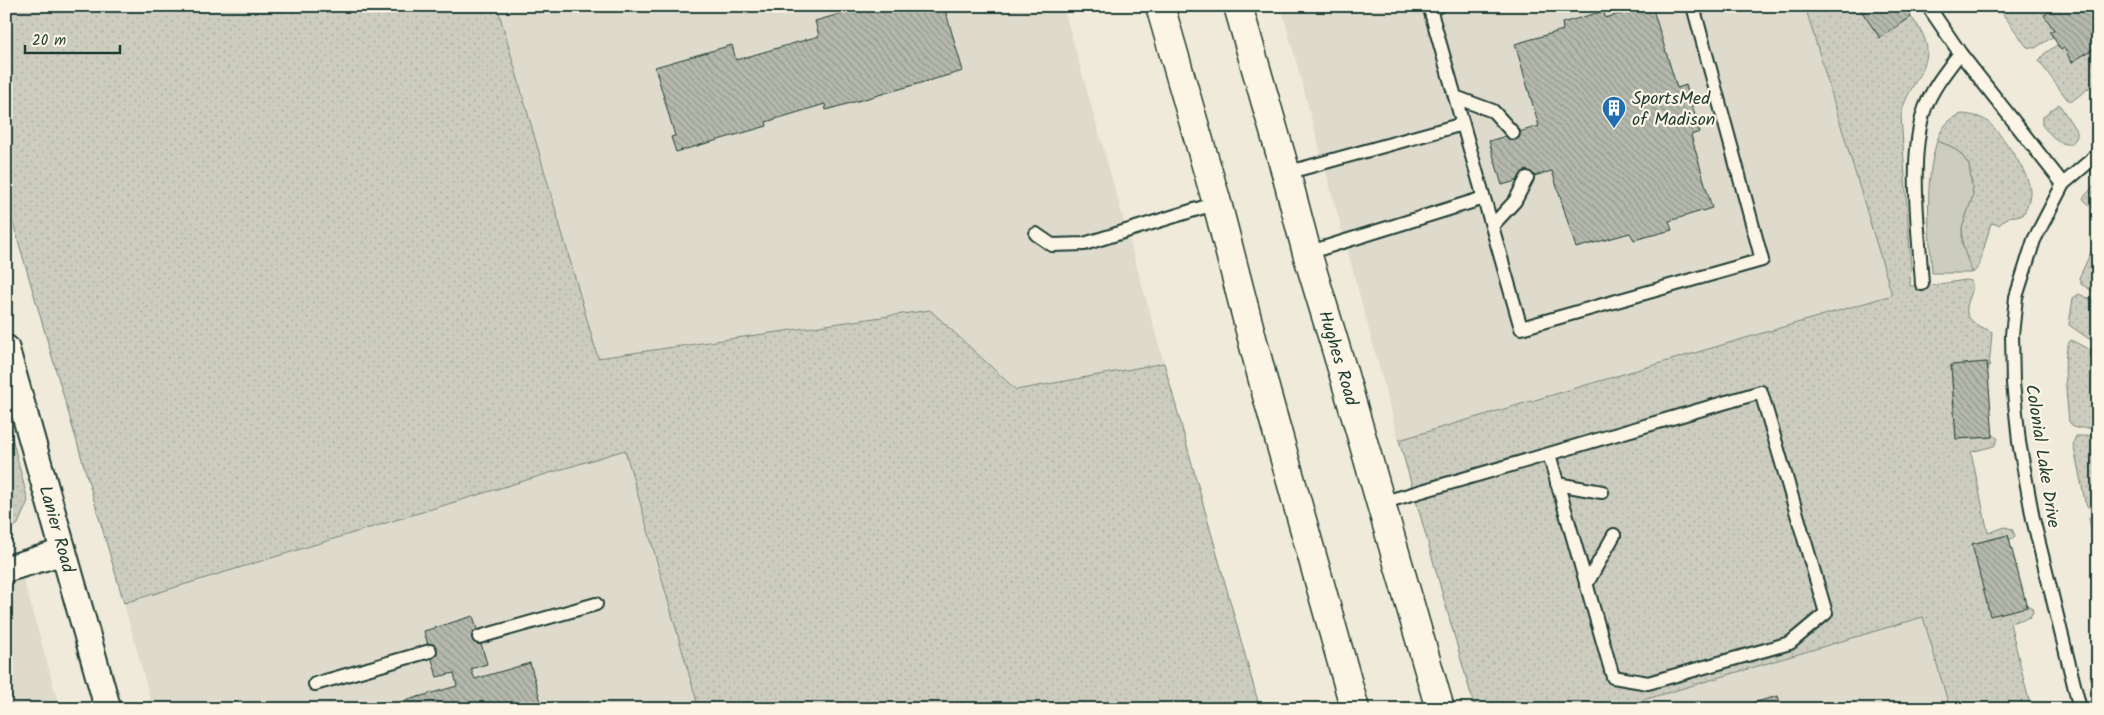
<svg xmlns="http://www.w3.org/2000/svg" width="2104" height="715" viewBox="0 0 2104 715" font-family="Kalam,sans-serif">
<defs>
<pattern id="grass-dots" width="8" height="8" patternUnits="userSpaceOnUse" patternTransform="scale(1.25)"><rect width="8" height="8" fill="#cccdbf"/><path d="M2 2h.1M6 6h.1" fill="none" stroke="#afb1a5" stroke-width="1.8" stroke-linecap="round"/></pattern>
<pattern id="building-back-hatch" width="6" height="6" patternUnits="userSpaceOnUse" patternTransform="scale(1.25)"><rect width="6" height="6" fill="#b5b9ad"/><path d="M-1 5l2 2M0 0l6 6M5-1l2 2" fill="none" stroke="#93988e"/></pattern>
</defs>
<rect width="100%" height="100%" fill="#efeada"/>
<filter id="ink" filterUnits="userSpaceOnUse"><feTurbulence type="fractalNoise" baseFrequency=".02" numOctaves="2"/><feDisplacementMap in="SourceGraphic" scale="10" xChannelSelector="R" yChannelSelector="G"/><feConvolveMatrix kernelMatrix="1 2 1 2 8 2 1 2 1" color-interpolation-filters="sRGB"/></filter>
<g filter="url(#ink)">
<path fill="#dedbcc" d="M497 6H1063L1164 363 1015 390 930 310 597 358Z
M1281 6H1805L1892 295 1399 440Z
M625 450 699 709H153L124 603Z
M6 518 60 709H6Z
M1975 602 2003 709H1613Z"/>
<path fill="url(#grass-dots)" stroke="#76857a" d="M6 6H497L598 358 930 310 1016 390 1164 363 1260 709H699L625 450 124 603 6 199Z
M1805 6H1858L1880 38 1911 17C1949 61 1908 76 1901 116L1911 267 1910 286 1933 285 1966 280 1971 281C1978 296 1954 309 1977 325 1981 328 1988 329 1992 332L1989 367 1987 362 1951 366 1956 439 1993 437V434L1998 439 1994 446 1971 452 1988 533 2005 527 2012 529 2015 536 2010 540 2008 535 1972 544 2026 604 2032 608 2033 612 2030 617 2010 623 2031 709H1950L1923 617 1613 709H1475L1399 440 1892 295Z
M1997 6H2052L2054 9 2044 15 2054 30 2050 33 2053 37 2035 48 2027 47Z
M2057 45 2061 49 2064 48 2072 62 2098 46V81L2072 101 2067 99 2039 61 2044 54Z
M2059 104 2077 132V136C2069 156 2049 134 2042 125V118Z
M1962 114C1972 115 1980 116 1988 122 2001 133 2031 175 2030 192 2030 200 2026 208 2023 215L2008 217 1999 225 1991 223 1979 266 1973 273 1967 261 1962 244V228L1973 195 1969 165 1960 153 1950 146 1937 141C1941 128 1949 118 1962 114Z
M2098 181V212L2085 201 2083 198Z
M2098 237V294L2081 284 2079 278Z
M2079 294 2098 303V337L2095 343 2069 325 2073 298Z
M2071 340 2090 350 2089 354 2098 359V366L2093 375 2098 377V428H2075L2069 422C2068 408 2060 348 2071 340Z
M6 414 28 501 18 524 6 532Z
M2076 436H2098V505L2088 507 2085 502 2073 443Z
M2098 513V547L2094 546 2089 518 2092 515Z"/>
<path fill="#cccdbf" stroke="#76857a" d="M1937 141 1950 146 1960 153 1969 165 1973 195 1962 228V244L1972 273H1932C1929 230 1924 183 1937 141Z"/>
<path fill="url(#building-back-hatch)" stroke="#1f3d34" d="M868 6H944L963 71 826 110 825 104 766 122 767 126 676 152 671 137 675 136 655 67 732 45 736 60 819 36 815 21Z
M1648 6H1652L1677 88 1686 85 1700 132 1691 135 1712 208 1669 221 1672 230 1634 240 1630 233 1576 248 1552 171 1502 185 1489 141 1539 126 1515 44 1563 30 1562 23 1604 11 1605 18Z
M1858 6H1904L1911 17 1880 38Z
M2052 6H2098V46L2072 62 2064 48 2061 50 2050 32 2054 30 2044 15 2054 9Z
M2098 337V359L2089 354Z
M1987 362 1993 437 1956 439 1951 365Z
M2098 366V377L2093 375Z
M2008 535 2027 607 1990 616 1972 544Z
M473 616 487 664 471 669 475 679 530 663 543 709H402L400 702 457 686 454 673 437 677 424 631Z
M1778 696 1782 709H1737V707Z"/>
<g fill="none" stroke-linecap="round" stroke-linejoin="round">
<defs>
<path id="service" d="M1439 6 1430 9 1521 328 1762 260 1693 6
M1928 6 1960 53 2063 184
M1455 97 1493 111 1513 133
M1286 173 1463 124
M1492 226 1515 201 1527 178
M1036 234 1052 245 1084 244 1217 203
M1307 253 1484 198
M1922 284C1919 232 1908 157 1925 108 1933 87 1947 70 1960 53
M1557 484 1602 492
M1381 503 1761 392 1826 613 1790 643 1648 683 1613 677 1549 454
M1586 585 1614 535
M479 637 596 604
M315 684 430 651
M2080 709 2033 519 2019 442 2013 383 2012 335 2016 297 2034 240 2063 184 2098 154"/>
<g id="minor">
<path id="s1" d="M6 348 108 709"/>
<path d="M6 569 63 552"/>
</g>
<g id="secondary">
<path d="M1160 6 1217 203 1266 392 1355 709"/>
<path id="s2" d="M1238 6 1286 173 1307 253 1343 372 1440 709"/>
</g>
</defs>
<use href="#service" stroke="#1f3d34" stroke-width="16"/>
<use href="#minor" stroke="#1f3d34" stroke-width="29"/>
<use href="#secondary" stroke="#1f3d34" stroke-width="31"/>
<use href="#service" stroke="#fcf5e5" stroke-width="12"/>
<use href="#minor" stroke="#fcf5e5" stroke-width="25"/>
<use href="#secondary" stroke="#fcf5e5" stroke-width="28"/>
</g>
</g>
<defs>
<symbol id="building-pin" viewBox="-11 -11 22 30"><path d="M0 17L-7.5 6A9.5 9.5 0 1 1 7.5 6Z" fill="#1f6fb2" stroke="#fcf5e5"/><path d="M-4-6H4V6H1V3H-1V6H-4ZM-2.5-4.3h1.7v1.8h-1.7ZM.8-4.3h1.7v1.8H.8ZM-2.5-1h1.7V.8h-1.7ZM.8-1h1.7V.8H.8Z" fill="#fff"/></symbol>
</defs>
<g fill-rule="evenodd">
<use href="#building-pin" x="1600" y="94" width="28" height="38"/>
</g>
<g text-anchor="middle" stroke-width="4.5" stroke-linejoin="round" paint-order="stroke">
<g font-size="18" fill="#1f3d34" stroke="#fcf5e5" text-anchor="start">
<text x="1632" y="104">SportsMed<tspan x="1632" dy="21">of Madison</tspan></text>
</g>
<g font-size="18" fill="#1f3d34" stroke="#fcf5e5">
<text dy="6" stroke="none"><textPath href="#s2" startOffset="366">Hughes Road</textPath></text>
<text transform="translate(2043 456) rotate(81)" y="6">Colonial Lake Drive</text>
<text dy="6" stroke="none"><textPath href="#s1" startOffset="188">Lanier Road</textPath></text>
</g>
</g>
<rect width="2104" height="715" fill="none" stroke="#fcf5e5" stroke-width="25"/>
<rect x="12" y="12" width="2079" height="690" fill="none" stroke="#1f3d34" stroke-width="2" filter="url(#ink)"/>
<path d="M25 45v8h95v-8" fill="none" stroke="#1f3d34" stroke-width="2.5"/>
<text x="32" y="45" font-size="15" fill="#1f3d34" stroke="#fcf5e5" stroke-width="4" paint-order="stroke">20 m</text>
</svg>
